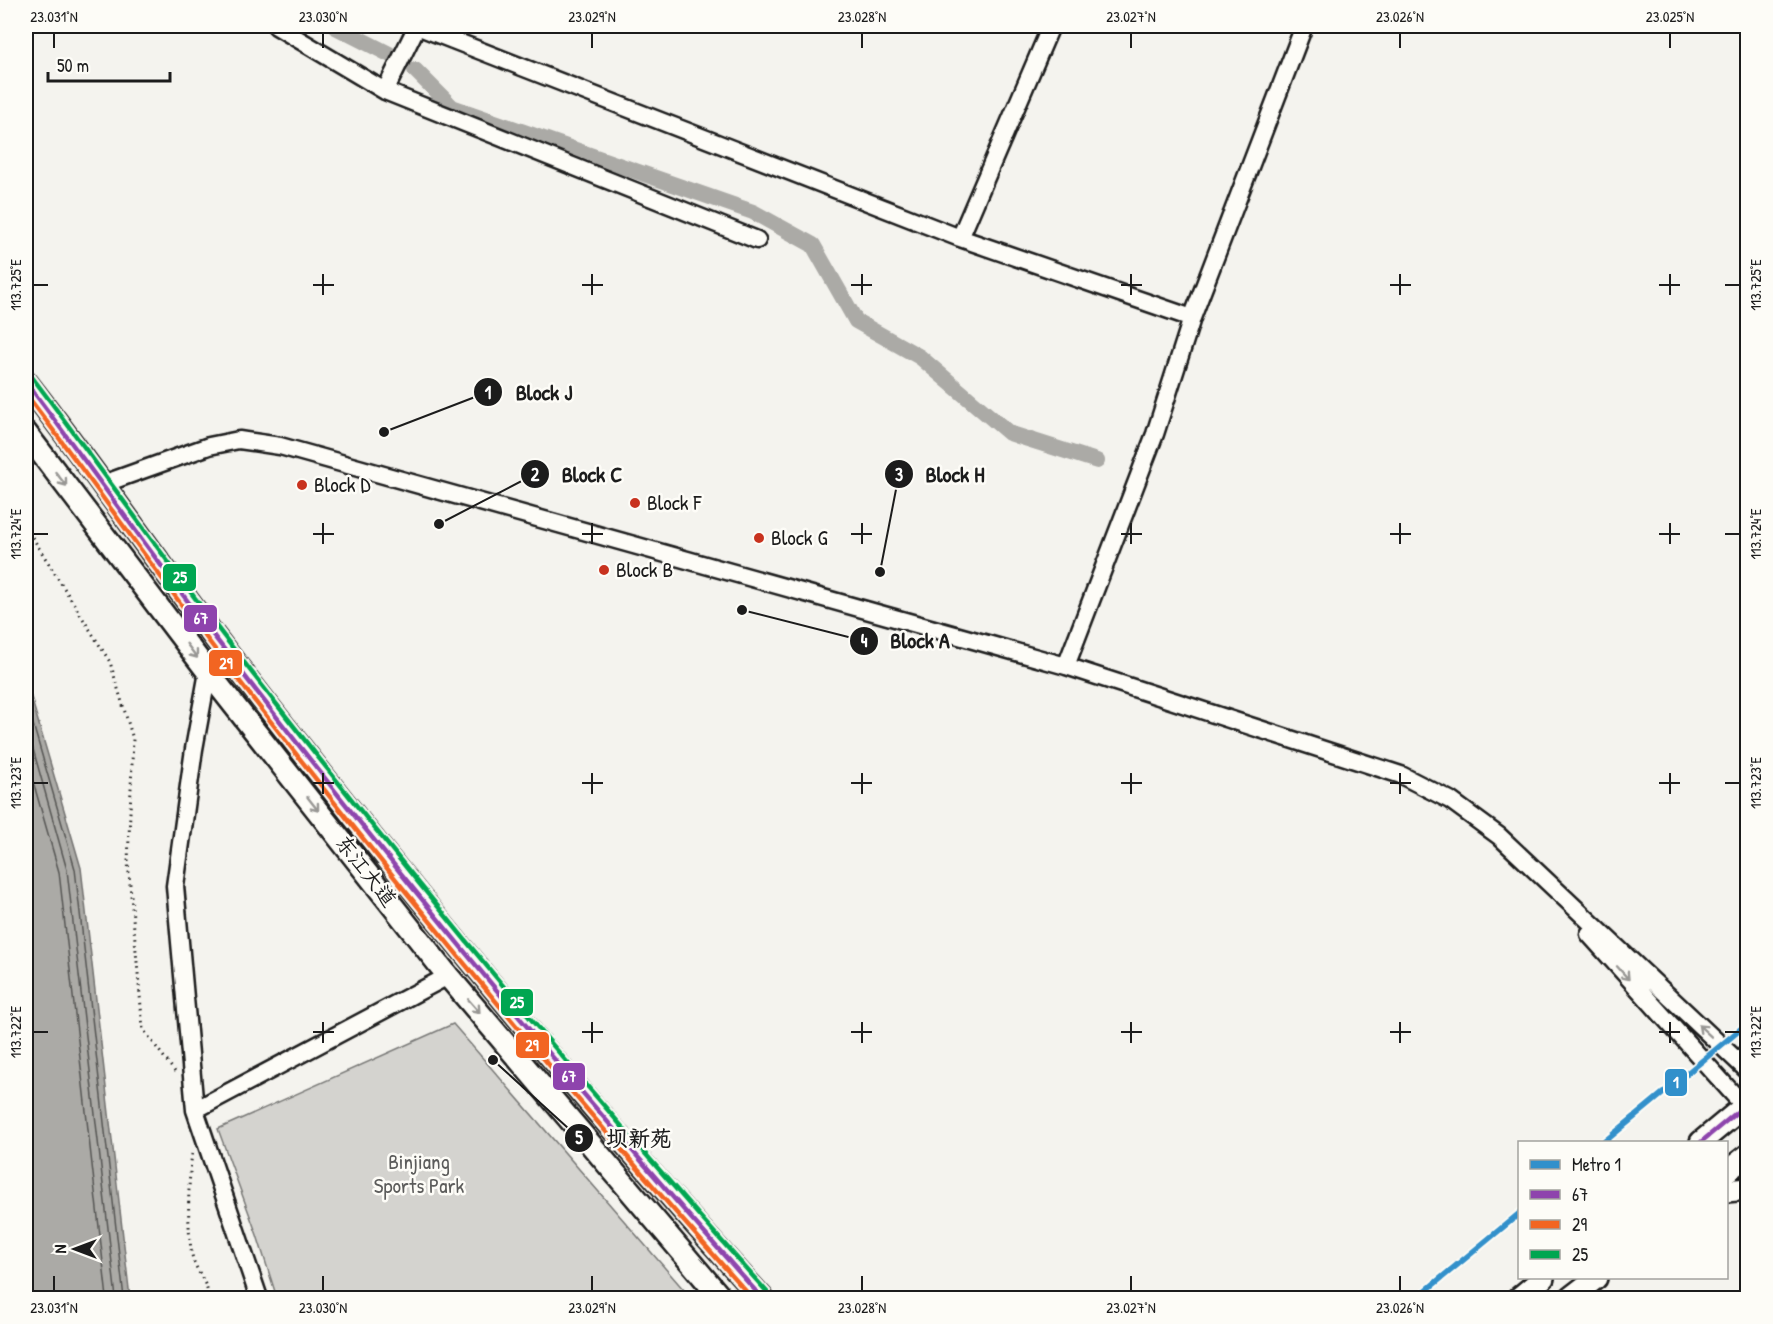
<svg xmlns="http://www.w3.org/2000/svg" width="1773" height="1324" viewBox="0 0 1773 1324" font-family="'Patrick Hand','LXGW WenKai TC',sans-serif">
<rect width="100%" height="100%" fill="#f4f3ee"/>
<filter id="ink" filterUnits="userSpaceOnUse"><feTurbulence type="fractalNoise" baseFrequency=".0167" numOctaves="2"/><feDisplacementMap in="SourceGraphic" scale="12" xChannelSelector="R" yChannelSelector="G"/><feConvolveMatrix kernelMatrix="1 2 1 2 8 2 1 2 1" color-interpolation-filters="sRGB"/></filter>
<g filter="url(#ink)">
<path fill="#d4d3cf" stroke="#787876" stroke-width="1.5" d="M453 1024 691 1298H277L257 1235 218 1129Z"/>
<path fill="#abaaa6" stroke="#72716f" stroke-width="1.5" d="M26 680 81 868 130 1298H26Z"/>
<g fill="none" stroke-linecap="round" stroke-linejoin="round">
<path stroke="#555553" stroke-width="1.5" d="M26 700 75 869 124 1298
M26 724 67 870 116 1298
M26 757 59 872 107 1298"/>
<path stroke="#abaaa6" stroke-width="16" d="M334 26 389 54
M415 70 452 107 753 212 813 245 856 321 920 357 1009 433 1097 461"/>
<defs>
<path id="minor" d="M276 26 385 91 757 240
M385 91 417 26 960 238 1192 318
M960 238 1051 26
M103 484 209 446 239 440 280 446 1066 666 1401 775 1450 800 1499 836 1748 1071
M1066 666 1155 434 1192 318 1304 26
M208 672 194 749 175 886 195 1110 259 1298
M1589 934 1744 1106
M195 1110 448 976"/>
<path id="major" d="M26 382C96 472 160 567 230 657 400 877 575 1093 762 1298
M26 433 208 672 448 976 721 1298
M1701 1142 1748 1103
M1726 1172 1748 1155
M1726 1191 1748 1189
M1519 1298 1543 1278
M1570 1298 1596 1278"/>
</defs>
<use href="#minor" stroke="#1c1c1c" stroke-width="21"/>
<use href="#major" stroke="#1c1c1c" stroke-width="26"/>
<path stroke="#1c1c1c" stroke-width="3" stroke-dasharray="1.5 4.5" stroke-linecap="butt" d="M26 527 110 662 133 739 128 862 143 1029 175 1072
M192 1154C188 1182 187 1228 192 1255 195 1270 207 1281 209 1298"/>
<use href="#minor" stroke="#fdfcf7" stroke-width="16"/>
<use href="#major" stroke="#fdfcf7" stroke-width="21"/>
<defs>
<path id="bus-1" d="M26 382C95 473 160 567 230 657 400 877 576 1091 762 1298
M1701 1142 1748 1103"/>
<path id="bus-2" d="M26 394C93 482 156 573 224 661 392 880 568 1093 752 1298"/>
<path id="bus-3" d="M32 377C101 468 166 562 236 652 406 872 582 1086 768 1293"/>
</defs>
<use href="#bus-1" stroke="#fdfcf7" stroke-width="9"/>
<use href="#bus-2" stroke="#fdfcf7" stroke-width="9"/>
<use href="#bus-3" stroke="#fdfcf7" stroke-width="9"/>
<use href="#bus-1" stroke="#8e44ad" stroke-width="4.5"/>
<use href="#bus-2" stroke="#f26522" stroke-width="4.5"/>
<use href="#bus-3" stroke="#00a651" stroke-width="4.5"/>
<defs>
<path id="metro-1" d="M1604 1142 1748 1023
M1417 1298 1520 1213"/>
</defs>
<use href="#metro-1" stroke="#fdfcf7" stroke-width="10"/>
<use href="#metro-1" stroke="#3190cb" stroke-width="6"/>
</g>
<defs><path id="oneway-shaft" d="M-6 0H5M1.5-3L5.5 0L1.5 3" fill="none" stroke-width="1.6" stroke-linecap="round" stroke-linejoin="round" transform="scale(1.5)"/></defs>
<g stroke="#989794">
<use href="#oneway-shaft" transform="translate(61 479) rotate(52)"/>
<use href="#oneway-shaft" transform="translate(192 651) rotate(53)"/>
<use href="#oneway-shaft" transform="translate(313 804) rotate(52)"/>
<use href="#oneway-shaft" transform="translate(1623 973) rotate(48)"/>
<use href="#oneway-shaft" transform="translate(474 1006) rotate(49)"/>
<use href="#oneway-shaft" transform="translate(1705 1031) rotate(-137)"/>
</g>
</g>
<path fill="none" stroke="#1c1c1c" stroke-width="2" d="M54 33V48M323 33V48M592 33V48M862 33V48M1131 33V48M1400 33V48M1670 33V48M323 274V295M592 274V295M862 274V295M1131 274V295M1400 274V295M1670 274V295M33 285H48M313 285H334M582 285H603M851 285H872M1121 285H1142M1390 285H1411M1659 285H1680M1725 285H1740M323 523V544M592 523V544M862 523V544M1131 523V544M1400 523V544M1670 523V544M33 534H48M313 534H334M582 534H603M851 534H872M1121 534H1142M1390 534H1411M1659 534H1680M1725 534H1740M323 773V794M592 773V794M862 773V794M1131 773V794M1400 773V794M1670 773V794M33 783H48M313 783H334M582 783H603M851 783H872M1121 783H1142M1390 783H1411M1659 783H1680M1725 783H1740M323 1022V1043M592 1022V1043M862 1022V1043M1131 1022V1043M1400 1022V1043M1670 1022V1043M33 1032H48M313 1032H334M582 1032H603M851 1032H872M1121 1032H1142M1390 1032H1411M1659 1032H1680M1725 1032H1740M54 1276V1291M323 1276V1291M592 1276V1291M862 1276V1291M1131 1276V1291M1400 1276V1291"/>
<g fill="#c8321e" stroke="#fdfcf7" stroke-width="2">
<circle cx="302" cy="485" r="6"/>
<circle cx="635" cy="503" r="6"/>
<circle cx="759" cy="538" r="6"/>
<circle cx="604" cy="570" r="6"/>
</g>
<g text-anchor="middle" stroke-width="5" stroke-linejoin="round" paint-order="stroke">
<g font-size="21" fill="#1c1c1c" stroke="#fdfcf7" text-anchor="start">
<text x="314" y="492">Block D</text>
<text x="647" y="510">Block F</text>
<text x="771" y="545">Block G</text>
<text x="616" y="577">Block B</text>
</g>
<g font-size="21" fill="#1c1c1c" stroke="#fdfcf7">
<text transform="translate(366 871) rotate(52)" y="7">东江大道</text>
</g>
<g font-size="21" fill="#5c5c5b" stroke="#fdfcf7">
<text x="419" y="1169">Binjiang<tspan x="419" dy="24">Sports Park</tspan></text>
</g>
</g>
<path fill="none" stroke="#1c1c1c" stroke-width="2" d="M384 432L488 392M439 524L535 474M880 572L899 474M742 610L864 641M493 1060L579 1138"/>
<g fill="#1c1c1c" stroke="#fdfcf7" stroke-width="2">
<circle cx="384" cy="432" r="6"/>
<circle cx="439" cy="524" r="6"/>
<circle cx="880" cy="572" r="6"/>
<circle cx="742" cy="610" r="6"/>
<circle cx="493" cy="1060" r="6"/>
<circle cx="488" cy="392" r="15"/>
<circle cx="535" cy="474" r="15"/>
<circle cx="899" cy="474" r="15"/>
<circle cx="864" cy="641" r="15"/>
<circle cx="579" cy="1138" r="15"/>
</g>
<g font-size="18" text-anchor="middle" font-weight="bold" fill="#fff">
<text x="488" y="399">1</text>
<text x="535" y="481">2</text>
<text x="899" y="481">3</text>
<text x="864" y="647">4</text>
<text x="579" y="1144">5</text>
</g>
<g font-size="22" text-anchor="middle" font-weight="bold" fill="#1c1c1c" stroke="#fdfcf7" stroke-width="5" stroke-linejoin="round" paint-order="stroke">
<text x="544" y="400">Block J</text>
<text x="592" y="482">Block C</text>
<text x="955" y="482">Block H</text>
<text x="920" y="648">Block A</text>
<text x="639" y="1146">坝新苑</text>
</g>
<g stroke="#fdfcf7" stroke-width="2">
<rect x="162" y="563" width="35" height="29" rx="6" fill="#00a651"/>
<rect x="183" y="604" width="35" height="29" rx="6" fill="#8e44ad"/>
<rect x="208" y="649" width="35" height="28" rx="6" fill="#f26522"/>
<rect x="500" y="988" width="34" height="29" rx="6" fill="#00a651"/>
<rect x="515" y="1031" width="35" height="28" rx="6" fill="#f26522"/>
<rect x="552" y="1062" width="34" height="29" rx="6" fill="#8e44ad"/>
<rect x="1664" y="1068" width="24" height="29" rx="6" fill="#3190cb"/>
</g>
<g font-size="16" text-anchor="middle" font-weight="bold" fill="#fff">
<text x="180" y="583">25</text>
<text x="201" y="624">67</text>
<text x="226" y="669">29</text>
<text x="517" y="1008">25</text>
<text x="532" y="1051">29</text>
<text x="569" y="1082">67</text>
<text x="1676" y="1088">1</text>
</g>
<rect width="1773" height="1324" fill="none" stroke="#fdfcf7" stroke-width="66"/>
<rect x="1518" y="1141" width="210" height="138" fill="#fdfcf7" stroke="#a3a29f" stroke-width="1.5"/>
<rect x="1530" y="1160" width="30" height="9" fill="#3190cb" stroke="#a3a29f" stroke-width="1.5"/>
<text x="1572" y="1171" font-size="18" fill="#1c1c1c">Metro 1</text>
<rect x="1530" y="1190" width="30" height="9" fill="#8e44ad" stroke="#a3a29f" stroke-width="1.5"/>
<text x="1572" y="1201" font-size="18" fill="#1c1c1c">67</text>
<rect x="1530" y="1220" width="30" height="9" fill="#f26522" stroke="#a3a29f" stroke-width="1.5"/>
<text x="1572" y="1231" font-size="18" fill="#1c1c1c">29</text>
<rect x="1530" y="1250" width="30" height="9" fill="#00a651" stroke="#a3a29f" stroke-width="1.5"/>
<text x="1572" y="1261" font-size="18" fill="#1c1c1c">25</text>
<g transform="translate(75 1249) rotate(270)" stroke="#fdfcf7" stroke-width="4.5" paint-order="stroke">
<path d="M0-4.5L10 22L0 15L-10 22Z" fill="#1c1c1c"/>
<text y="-9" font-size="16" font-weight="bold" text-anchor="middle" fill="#1c1c1c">N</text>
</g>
<path d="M48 72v9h122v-9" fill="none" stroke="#1c1c1c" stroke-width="3"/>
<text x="57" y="72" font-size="18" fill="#1c1c1c" stroke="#fdfcf7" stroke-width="4.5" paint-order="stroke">50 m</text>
<rect x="33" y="33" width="1707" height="1258" fill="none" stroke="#1c1c1c" stroke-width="2"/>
<g font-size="15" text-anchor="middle" fill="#1c1c1c">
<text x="54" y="22">23.031°N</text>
<text x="323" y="22">23.030°N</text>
<text x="592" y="22">23.029°N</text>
<text x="862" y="22">23.028°N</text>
<text x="1131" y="22">23.027°N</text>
<text x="1400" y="22">23.026°N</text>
<text x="1670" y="22">23.025°N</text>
<text transform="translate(1756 285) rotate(-90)" y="5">113.725°E</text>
<text transform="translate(16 285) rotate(-90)" y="5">113.725°E</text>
<text transform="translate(1756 534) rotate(-90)" y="5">113.724°E</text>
<text transform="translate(16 534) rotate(-90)" y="5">113.724°E</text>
<text transform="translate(1756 783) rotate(-90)" y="5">113.723°E</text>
<text transform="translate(16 783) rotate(-90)" y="5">113.723°E</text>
<text transform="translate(1756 1032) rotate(-90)" y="5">113.722°E</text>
<text transform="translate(16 1032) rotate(-90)" y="5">113.722°E</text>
<text x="54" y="1313">23.031°N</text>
<text x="323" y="1313">23.030°N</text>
<text x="592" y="1313">23.029°N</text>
<text x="862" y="1313">23.028°N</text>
<text x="1131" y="1313">23.027°N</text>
<text x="1400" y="1313">23.026°N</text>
</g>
</svg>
